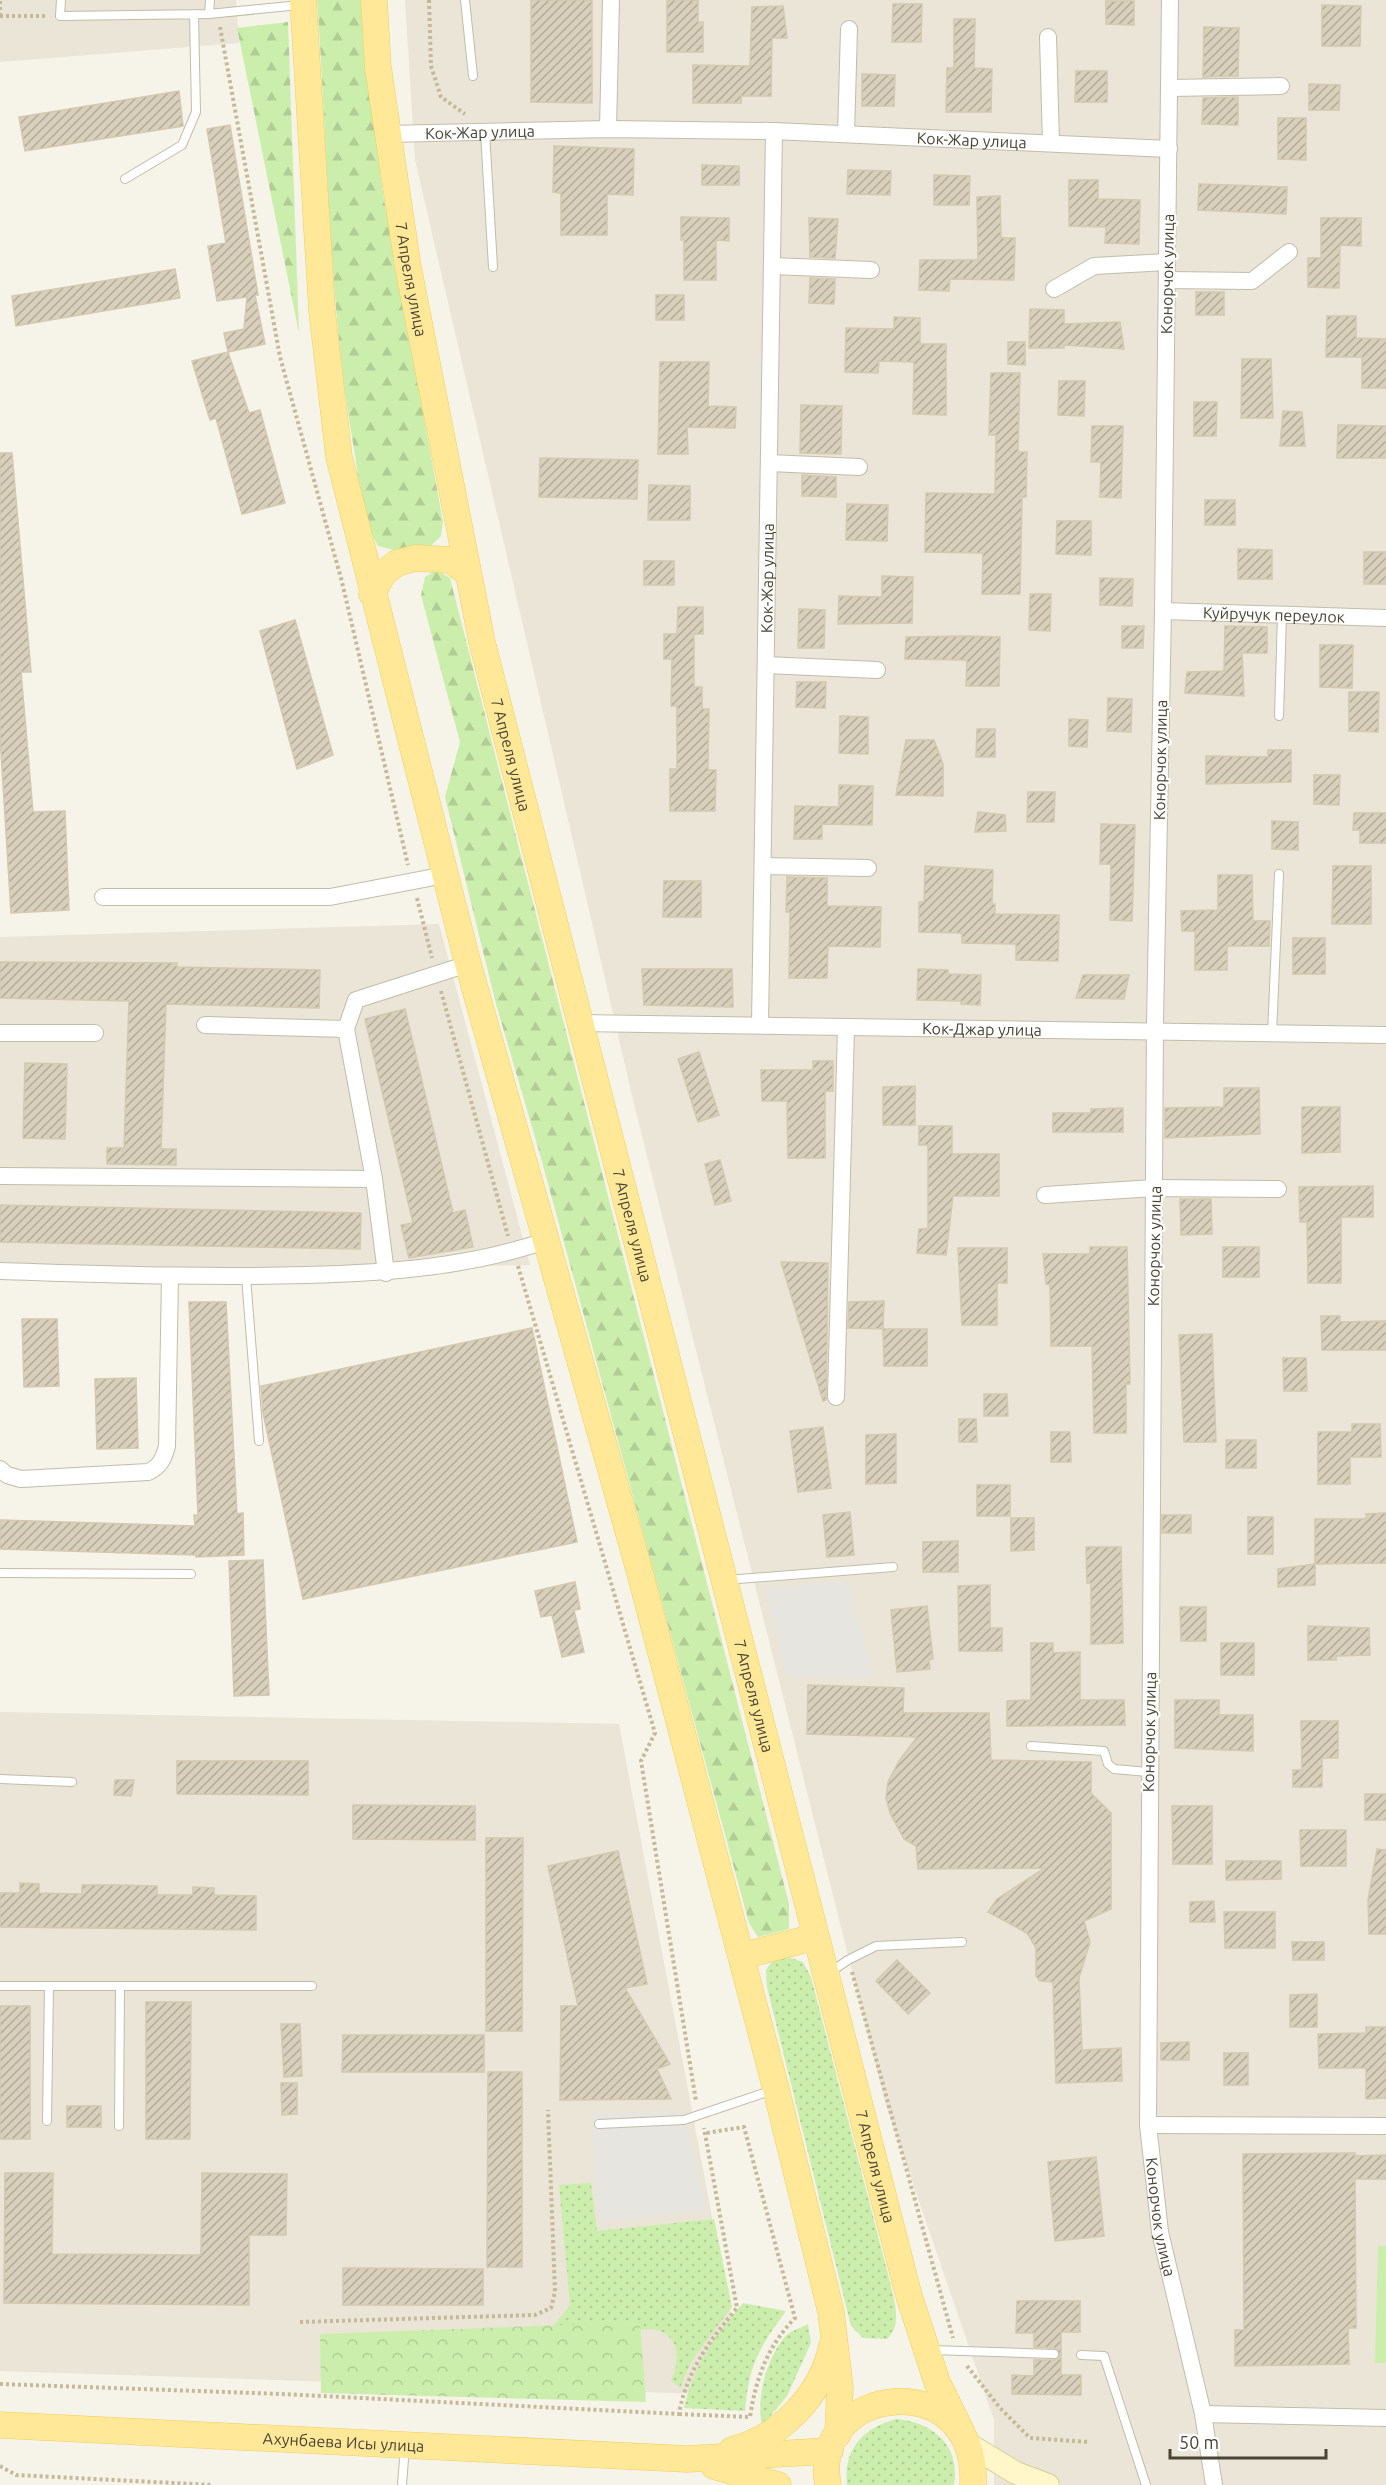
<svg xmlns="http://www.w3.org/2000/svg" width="1386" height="2485" viewBox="0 0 1386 2485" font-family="Ubuntu,sans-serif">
<defs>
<pattern id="grass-dots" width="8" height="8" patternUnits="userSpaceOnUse" patternTransform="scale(1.5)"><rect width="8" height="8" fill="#cceead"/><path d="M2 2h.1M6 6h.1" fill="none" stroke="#b1cd95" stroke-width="1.8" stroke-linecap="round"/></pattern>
<pattern id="forest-firs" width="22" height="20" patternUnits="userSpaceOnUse" patternTransform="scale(1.5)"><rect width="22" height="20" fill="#cceead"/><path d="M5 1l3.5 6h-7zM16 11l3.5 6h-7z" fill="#b1cd95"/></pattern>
<pattern id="park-crowns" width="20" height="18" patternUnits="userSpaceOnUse" patternTransform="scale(1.5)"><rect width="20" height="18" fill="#cceead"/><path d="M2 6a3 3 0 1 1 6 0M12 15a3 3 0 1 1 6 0" fill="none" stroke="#b1cd95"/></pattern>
<pattern id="building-hatch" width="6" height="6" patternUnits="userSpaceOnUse" patternTransform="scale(1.5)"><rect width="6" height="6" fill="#d9d0bc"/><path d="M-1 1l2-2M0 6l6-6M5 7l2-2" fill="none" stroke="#b2aa9a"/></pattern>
</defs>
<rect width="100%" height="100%" fill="#f6f3e8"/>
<path fill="#eae5d6" d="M0 0H236L239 43 0 62Z
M405 0H1386V2485H994V2420L885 2102 634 1104 415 160Z
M439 924 530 1265 0 1276V937Z
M0 1712 619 1724 737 2349 735 2395 0 2371Z"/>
<path fill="url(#grass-dots)" d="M788 1957 803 1962 811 1977 890 2282C894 2301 903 2324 887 2339L863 2338 851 2326 767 1987 766 1970 773 1960Z
M591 2183 597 2231 714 2219 732 2307 692 2360 680 2388 671 2381C685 2351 673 2322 637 2331L546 2335 570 2305 559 2185Z
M743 2303 786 2311C759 2348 749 2365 745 2411L684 2408C693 2367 716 2334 743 2303Z
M808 2324 811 2343 787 2396 762 2426C756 2399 766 2360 784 2338 789 2331 801 2328 808 2324Z
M896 2419C933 2422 961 2446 954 2485H847C843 2449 863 2428 896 2419Z"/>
<path fill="url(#forest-firs)" d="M317 0H362L369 87 383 194 443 522 441 536 426 550 398 551 378 546C362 518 359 481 354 449 328 302 328 149 317 0Z
M288 22 299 333 237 28Z
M437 570 450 578 789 1904V1929L758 1937 749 1923 541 1158 496 1004 445 797 460 742 421 595 425 577Z"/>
<path fill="url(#park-crowns)" d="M640 2322 646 2402 321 2393 320 2334Z"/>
<path fill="#cceead" d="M1378 2246H1386V2363H1375Z"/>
<path fill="#e7e5e0" d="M847 1579 874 1678 787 1676 766 1590Z
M682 2111 706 2210 599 2222 591 2113Z"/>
<path fill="url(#building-hatch)" stroke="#d4c8af" stroke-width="1.5" d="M531 0H592V103L531 102Z
M667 0H698V22H703V52H667Z
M1106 1H1134V25L1106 24Z
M893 4H922L921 42H892Z
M1322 5 1361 6 1360 46H1322Z
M783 6 787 38H772L771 96H741V103H693V65L750 66 752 7Z
M954 19H975L974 68 992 69 991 112H946L947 68H954Z
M1204 27 1239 28 1238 76 1203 77Z
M1076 71H1107V102H1075Z
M862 74 895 75 894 106H862Z
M1309 84 1340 85 1339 110H1309Z
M179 91 183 126 25 151 19 117Z
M1238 97V125L1202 124 1203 98Z
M1278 118H1306V160L1278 159Z
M230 125 258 295H255L265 344 228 352 224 333 244 329 247 297 217 301 208 246 226 243 207 129Z
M554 146 634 149 633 195 607 194V235H561V193L553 192Z
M702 165 739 166V185H702Z
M848 170 891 171 890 195 847 194Z
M934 175 970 176 969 205H934Z
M1069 180H1098V199L1140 200 1139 244 1105 243 1106 227 1069 226Z
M1199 184 1287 187 1286 214 1198 210Z
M1000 196 1001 238H1015L1014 280 950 279 949 291 919 290 920 260H978L977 197Z
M681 217 729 218V241L716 240V280H684V240H681Z
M809 218 838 219 835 258 810 257Z
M1321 218H1361V246L1340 245 1339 288 1308 287V258H1321Z
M175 269 180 298 16 326 12 296Z
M810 278 835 279 834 304 809 303Z
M1196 292H1224V315H1196Z
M656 295H684V320H656Z
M1030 309 1064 310V324L1120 322 1124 349 1064 345V348H1029Z
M1327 316H1356V338L1386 339V388H1362V357H1326Z
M894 317 920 318V344H946V415L913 414 914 362 879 361 878 373 845 372 846 328 894 329Z
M1008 342H1025V365L1008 364Z
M228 352 249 413 260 410 285 503 242 514 216 418 210 420 192 361Z
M1242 359H1271L1273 418H1241Z
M660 362H709L708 406 736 407 735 428 687 427 688 454H658Z
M991 373H1020L1018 452H1027L1026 497H1022L1020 594H982L983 553 925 552 926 493 995 494 996 435H989Z
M1059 381H1085L1084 416 1058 415Z
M1194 402H1217L1216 436H1194Z
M801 405 842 406 841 454 800 453Z
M1283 411 1302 412 1305 446H1280Z
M1338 425 1386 426V458H1337Z
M1092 426H1123L1121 498 1100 497 1101 462H1091Z
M0 453H12L31 672H21L33 812 65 811 69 910 11 913 0 736Z
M540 458 638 460 637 499 539 497Z
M802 475 836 477V497L802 496Z
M649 485 690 486V520H648Z
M1205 500H1235V525H1205Z
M847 504 888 505 887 541 846 540Z
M1057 521H1091V555L1056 554Z
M1238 549 1272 550V579H1238Z
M1364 552H1386V584H1364Z
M644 561H674V585H644Z
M882 576 913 577 912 623 838 624 839 596 882 597Z
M1100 578 1133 579 1132 606 1100 605Z
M1030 594H1051L1050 631 1029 630Z
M678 607H703V634H694V687H702V709H709L708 770H716L715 811H670V769H677V706H671L672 659H664V634H677Z
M799 609 825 610 824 648H798Z
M295 620 333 755 297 769 260 631Z
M1122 626H1144L1143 648H1122Z
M1225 626 1267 627V653H1242L1244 696 1185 693 1187 672 1224 671Z
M967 636 1000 637 999 686H966L967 660 905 659 906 637Z
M1320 645H1353L1352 688 1320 687Z
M797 682H826L825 708 796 707Z
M1349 692H1379L1378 732 1349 731Z
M1108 698 1132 699 1131 732 1107 731Z
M840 716 868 717V754L839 753Z
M1069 719 1088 720 1087 747 1069 746Z
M977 729H995V757H976Z
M906 740H934L943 764V796L896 795Z
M1268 750H1291V782L1206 784V756L1268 757Z
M1314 775H1340L1339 805 1314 804Z
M839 785 873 786 872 825 822 824V839H794L795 806 839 807Z
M1028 792H1055L1054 822H1027Z
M978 812 1005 815 1006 831 975 832Z
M1354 813H1386V843H1360V830H1353Z
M1272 821 1298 822V850L1272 849Z
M1101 824 1135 825 1132 921 1110 920 1111 864H1100Z
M925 866 993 870 992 904H995V914L1059 915 1058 961 1016 960V944L962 943V933L919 932V902H924Z
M1333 866H1371V924H1332Z
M1218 875H1252L1253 921H1270L1269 946H1227V970H1195V931H1182L1181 911 1218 910Z
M787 877 827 878V906L881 907 880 947 828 946 827 978H789L790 912H786Z
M664 881H701V917H663Z
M1293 938H1325V974H1293Z
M0 962 177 963V967L320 970 319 1008 166 1004 161 1149H176V1165L107 1164V1148H124L129 1001 0 998Z
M642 969H732L733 1007 644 1005Z
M918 969 948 970V974L981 975 980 1005 961 1004V1001L917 1000Z
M1083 975H1129L1124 999 1076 998Z
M405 1009 453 1213 465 1210 473 1247 409 1258 401 1225 413 1223 365 1019Z
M699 1052 719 1115 698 1122 678 1059Z
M813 1061H833V1091H825V1158H788L787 1101H762L761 1070H813Z
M25 1063 67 1064 65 1139 23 1138Z
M915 1086V1125H883V1087Z
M1224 1088H1259L1260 1134 1165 1138V1108L1224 1107Z
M1302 1107H1340V1152L1302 1153Z
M1123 1108V1132H1053V1113H1091V1109Z
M919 1126H952V1154H999V1196H953L946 1255 917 1253 919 1229H928V1145H919Z
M720 1160 731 1201 715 1205 705 1164Z
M1373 1186V1217H1341V1283H1308L1307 1222H1300L1299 1187Z
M1180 1199H1211L1212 1234 1181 1235Z
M0 1205 361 1213 360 1249 0 1242Z
M1090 1247H1127L1130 1384H1126V1433H1094L1092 1346H1051L1050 1285 1046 1284 1043 1254H1090Z
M1223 1247H1259V1277H1223Z
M958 1248H1007V1283H997V1325H962Z
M781 1262 828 1263 826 1400 823 1401Z
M884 1301 883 1329 848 1328 849 1302Z
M189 1302H226L237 1514 243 1513 244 1555 196 1557V1555L0 1549V1520L195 1526 194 1515H198Z
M1321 1316H1340V1322L1386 1321V1350H1322Z
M22 1319H57L59 1386 24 1387Z
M532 1328 577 1542 303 1599 263 1413 261 1386Z
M883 1329H927V1366H884Z
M1212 1334 1216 1442H1184L1179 1335Z
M1283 1358H1306L1307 1391H1284Z
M136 1378 138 1448 97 1449 95 1379Z
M984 1394H1007L1008 1416H984Z
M959 1419H976L977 1442H959Z
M1352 1424H1380L1381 1457H1350V1484H1318V1432H1352Z
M823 1427 831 1488 798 1492 790 1431Z
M1051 1432H1070L1071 1462H1051Z
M896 1434V1483L866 1484V1435Z
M1226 1440H1256V1468H1226Z
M977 1485H1010V1516H977Z
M850 1512 854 1555 827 1557 823 1515Z
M1386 1513V1563L1315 1564V1519H1366V1514Z
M1162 1515H1191V1533H1162Z
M1248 1517H1273V1554H1248Z
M1011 1518H1034V1550L1011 1551Z
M958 1541V1572H923V1542Z
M1086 1547H1121L1123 1643 1091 1644V1583H1087Z
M263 1560 269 1695 234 1696 229 1561Z
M1315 1564V1585L1278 1587V1569Z
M575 1582 580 1609 574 1610 584 1652 562 1657 552 1615 541 1617 535 1591Z
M990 1585V1628H1002V1651H959L958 1586Z
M927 1606 933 1659 929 1660 930 1669 897 1672 891 1610Z
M1180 1607H1206V1641H1181Z
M1308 1626 1369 1628 1370 1655 1336 1656V1660H1308Z
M1031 1643H1053V1653L1080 1652V1700H1124L1125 1725 1007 1726V1701L1031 1700Z
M1221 1643H1254V1675H1221Z
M808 1685 904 1688 903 1713H989L991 1760 1091 1762V1793L1111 1813V1909L1084 1921 1090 1942 1079 1978 1082 2050 1121 2048 1122 2081 1056 2083 1053 1982 1040 1981 1036 1976V1948L1027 1933 988 1912 997 1899 1045 1868 918 1869 916 1846 904 1839 890 1813 886 1798 888 1782 899 1761 917 1737 807 1734Z
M1175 1700H1219V1715H1253V1751L1175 1748Z
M1301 1721H1338V1758H1322V1787H1293V1770H1302Z
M177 1761H308V1795L177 1794Z
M115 1780H134L131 1796 114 1795Z
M1365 1794H1386V1820H1365Z
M353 1805 475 1806V1840L353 1839Z
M1172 1806H1212V1864H1173Z
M1300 1830H1346V1866H1301Z
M486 1838H523L522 2031H486Z
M1377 1849 1386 1850V1934H1369L1368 1900Z
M618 1851 647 1984 625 1988 670 2064 657 2069 671 2099 560 2100 561 2006H578L548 1866Z
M1226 1861H1281V1879L1226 1880Z
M20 1883 39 1884V1893L82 1894V1885H116L157 1886V1895H193V1887L214 1888V1895L256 1896V1930L0 1927V1893H20Z
M1214 1901 1215 1922H1190V1902Z
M1224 1912H1275V1948H1225Z
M1292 1942H1324V1960H1293Z
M897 1960 930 1993 908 2014 876 1981Z
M1317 1994V2027H1290V1995Z
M146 2002H191L190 2139H146Z
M0 2006H30V2139H0Z
M281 2024H300L302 2076 284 2077Z
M1366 2027H1386V2098L1366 2099V2068H1319L1318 2034 1366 2033Z
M343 2035H484V2072H342Z
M1189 2042V2060H1161V2043Z
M1224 2053H1248V2085H1224Z
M488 2072H522V2267H487Z
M281 2083H297V2114L282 2115Z
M67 2106H101V2127H67Z
M1355 2153V2156L1386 2155V2179H1355L1356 2328H1348L1349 2364 1235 2366V2330H1244L1243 2154Z
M1096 2157 1104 2236 1055 2241 1048 2162Z
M5 2173H53L52 2254 201 2255 202 2173 287 2174 286 2235H249V2305L4 2303Z
M343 2268 483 2269V2305H343Z
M1017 2301H1080V2332H1061V2375H1081V2395L1012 2394V2375L1034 2376V2360H1054L1060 2355 1055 2348 1034 2347V2333H1016Z"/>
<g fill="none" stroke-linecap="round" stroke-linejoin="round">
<defs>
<path id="lane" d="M61 0 60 16 209 14 300 5
M465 0 473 76
M209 14 210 0
M485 132 493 267
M125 179 182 145 196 112 194 14
M1279 716 1282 615
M1272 1034 1279 874
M246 1277 259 1441
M0 1573 191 1574
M726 1580 893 1567
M1031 1746 1104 1751 1108 1764 1114 1769 1148 1772
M0 1779 72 1782
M829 1973 848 1960 876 1946 962 1942
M0 1986H312
M47 2121 49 1986
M599 2124 684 2120 773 2090
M119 2126 120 1986
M931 2350 1054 2354
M1081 2355 1104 2356 1146 2485
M402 2485 405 2446"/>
<g id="street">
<path id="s1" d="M1170 0 1163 611 1155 1022 1148 2125 1160 2232 1203 2414 1214 2485"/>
<path d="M1048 37 1051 143"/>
<path d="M1169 88 1281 86"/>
<path d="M608 129 611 0"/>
<path id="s2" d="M387 134 608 129 774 131 1169 149"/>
<path d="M846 134 849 29"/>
<path d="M772 266 871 270"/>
<path d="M1167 280 1252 281 1289 252"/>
<path d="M1054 289 1094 266 1167 262"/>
<path d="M769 463 859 467"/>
<path id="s3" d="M1163 611 1386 618"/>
<path d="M766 665 877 670"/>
<path d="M763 866 868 868"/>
<path d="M103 897H330L445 875"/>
<path id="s4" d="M578 1023 1386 1035"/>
<path d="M205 1025 346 1029"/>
<path id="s5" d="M760 1025 774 131"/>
<path d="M0 1033H95"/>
<path d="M0 1176 374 1179"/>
<path d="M1045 1195 1154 1188 1278 1189"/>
<path d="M0 1271C102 1274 204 1278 306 1275 387 1273 471 1267 548 1240"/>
<path d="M386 1273 374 1179 346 1029 356 1000 468 964"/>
<path d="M836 1397 846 1027"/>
<path d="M0 1469 7 1475 21 1479 148 1472C160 1467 164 1458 167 1446L170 1276"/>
<path d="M1148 2125 1386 2126"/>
<path d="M1203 2414 1386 2418"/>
</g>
<path id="secondary" d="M968 2444 1016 2473 1048 2485"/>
<g id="primary">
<path d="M303 0 322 311 339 457 468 964 640 1573 776 2089 831 2312 840 2388 838 2434"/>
<path id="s6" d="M374 0 378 67 408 267 482 642 909 2296 937 2382 962 2433"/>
<path d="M372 594 383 574 397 563 415 558 451 560 466 572"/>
<path d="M742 1956 815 1937"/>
<path id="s7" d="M0 2425 687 2459 830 2451"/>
<path d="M732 2450C781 2437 821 2396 832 2346"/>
<path d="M714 2466 778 2485"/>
<path d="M828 2485C808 2384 979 2364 973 2485"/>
</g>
</defs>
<use href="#lane" stroke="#c2bcaa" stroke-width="10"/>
<use href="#street" stroke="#c2bcaa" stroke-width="18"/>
<use href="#secondary" stroke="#dacd93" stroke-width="24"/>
<use href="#primary" stroke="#f0cf5c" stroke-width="27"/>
<path stroke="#c6b999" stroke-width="4" stroke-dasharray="3 3" stroke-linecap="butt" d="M429 0 431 66 441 97 465 114
M0 16H47
M0 16V0
M220 27 280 357 342 582 408 865
M417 898 432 958
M441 991 508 1236
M518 1266 655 1733 641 1761 696 2101
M852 1972 953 2338
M300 2322 535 2315 551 2308 555 2292 548 2110
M967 2366 1000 2408 1030 2438 1089 2442
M0 2384 282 2394 679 2414C686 2372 710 2340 737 2308L704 2128
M679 2414 750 2417C756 2378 767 2347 795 2318L744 2127 706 2133
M0 2466 16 2475 213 2485"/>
<use href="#lane" stroke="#fff" stroke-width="8"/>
<use href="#street" stroke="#fff" stroke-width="16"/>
<use href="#secondary" stroke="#fff6c9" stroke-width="22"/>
<use href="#primary" stroke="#ffe998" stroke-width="26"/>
</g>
<g text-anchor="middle" stroke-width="4.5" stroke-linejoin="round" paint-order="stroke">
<g font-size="16" fill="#4a4436" stroke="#fff">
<text dy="6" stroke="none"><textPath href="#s2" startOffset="93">Кок-Жар улица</textPath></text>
<text dy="6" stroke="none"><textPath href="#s2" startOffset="585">Кок-Жар улица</textPath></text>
<text transform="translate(1167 274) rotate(-89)" y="6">Конорчок улица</text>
<text dy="6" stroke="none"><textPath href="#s6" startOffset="282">7 Апреля улица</textPath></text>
<text dy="6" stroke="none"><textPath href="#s5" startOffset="447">Кок-Жар улица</textPath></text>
<text dy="6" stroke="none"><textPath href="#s3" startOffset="111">Куйручук переулок</textPath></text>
<text dy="6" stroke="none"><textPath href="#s6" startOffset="768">7 Апреля улица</textPath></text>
<text transform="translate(1160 760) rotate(-89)" y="6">Конорчок улица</text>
<text dy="6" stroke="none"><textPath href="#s4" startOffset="404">Кок-Джар улица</textPath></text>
<text dy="6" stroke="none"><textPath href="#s6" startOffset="1254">7 Апреля улица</textPath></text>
<text transform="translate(1154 1246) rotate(-89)" y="6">Конорчок улица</text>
<text dy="6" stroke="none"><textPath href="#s6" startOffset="1740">7 Апреля улица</textPath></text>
<text transform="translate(1149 1732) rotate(-89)" y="6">Конорчок улица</text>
<text dy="6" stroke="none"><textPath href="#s6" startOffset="2226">7 Апреля улица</textPath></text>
<text dy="6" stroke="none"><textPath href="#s1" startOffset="2218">Конорчок улица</textPath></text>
<text dy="6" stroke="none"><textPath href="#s7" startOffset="344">Ахунбаева Исы улица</textPath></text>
</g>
</g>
<path d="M1170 2449v9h156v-9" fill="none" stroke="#4a4436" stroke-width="3"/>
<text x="1179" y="2449" font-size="18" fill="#4a4436" stroke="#ffffff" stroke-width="4.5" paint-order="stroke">50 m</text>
</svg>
